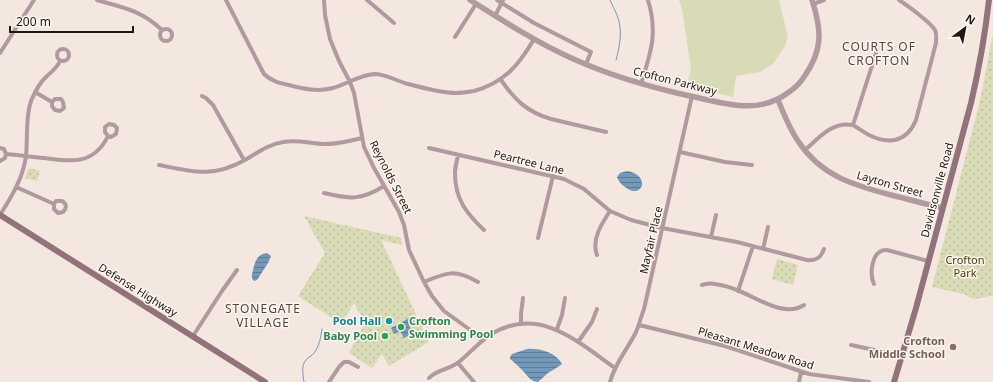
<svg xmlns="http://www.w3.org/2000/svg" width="993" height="382" viewBox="0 0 993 382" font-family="'Noto Sans',sans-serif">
<defs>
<pattern id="park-dots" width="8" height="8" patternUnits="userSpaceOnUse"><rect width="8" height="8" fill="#d8dbb5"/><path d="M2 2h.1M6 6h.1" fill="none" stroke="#b9bb9b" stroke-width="1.8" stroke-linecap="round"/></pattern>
<pattern id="water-rules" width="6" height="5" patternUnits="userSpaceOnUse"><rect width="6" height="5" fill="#7398b8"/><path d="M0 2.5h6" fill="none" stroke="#5e7b95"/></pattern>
</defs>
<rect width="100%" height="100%" fill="#f3e7e0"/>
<path fill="#d8dbb5" d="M679 0H779L788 37 785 46 773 64 760 72 736 76 733 97 687 86 691 69 682 9Z"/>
<path fill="url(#park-dots)" d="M993 33V295L986 297 975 299 971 298 964 294 932 287 979 105 986 71Z
M29 168 40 171 37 181 25 178Z
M304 216 401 238 402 245 381 240 429 342 389 366 382 354 372 368 349 353 365 323 354 303 341 324 298 296 325 253Z
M777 259 798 265 793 285 772 279Z"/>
<path fill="url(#water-rules)" d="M627 171C652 175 642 201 625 187 621 184 619 182 617 177L620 173Z
M267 253 271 256 268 263 257 280 254 281 253 280C251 276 252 275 253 270 255 262 257 254 267 253Z
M411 317 415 323 409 326 413 333 404 338 400 331 394 334 391 328Z
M527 349C538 348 556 352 562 364L558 367 548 373 538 382C530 382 526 373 520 368 517 365 514 362 510 359V357L512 354Z"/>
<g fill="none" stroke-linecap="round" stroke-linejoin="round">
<path stroke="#7398b8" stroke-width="1" d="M610 0C612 5 615 10 617 15 623 30 620 45 616 60
M304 382C303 375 301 365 306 360 308 357 312 356 314 353 319 347 321 337 322 329"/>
<path stroke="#b0999f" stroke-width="4" d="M97 0C124 8 141 10 162 30
M226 0 264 74C271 81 279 83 289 85 304 89 318 92 333 88 347 84 360 75 374 74 387 74 396 81 408 84 424 88 440 93 456 93 462 93 468 92 474 91 504 83 519 65 534 39
M324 0 325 15 330 39 339 61 350 82 354 93 364 147 374 168 399 212 404 225 409 250 424 282 432 296 444 311 473 332 482 340
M367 0 394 23
M497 0 534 23 591 52 586 64
M813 4 824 0
M495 16 503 0
M160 35a6 6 0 1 1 12 0a6 6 0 1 1-12 0Z
M455 37 476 4
M57 55a6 6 0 1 1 12 0a6 6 0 1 1-12 0Z
M0 53 34 0
M501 80C515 100 527 112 551 119L606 132
M641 84C651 52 658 33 648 0
M35 92 52 102V106L55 110 60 111 64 108 63 102 61 99H55L52 102
M202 96 206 98 213 105 244 160
M853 125 877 50
M0 148 4 149 6 154
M429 148 564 179 584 189 610 211 631 220 662 228 737 242 807 260C816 261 821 258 824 249
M805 150C819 138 832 121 853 125 858 128 863 132 869 135 889 145 907 142 916 120L936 43C936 38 937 34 935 30 931 23 907 5 899 0
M680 152 725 162 752 165
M6 154C19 155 31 157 44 158 71 162 94 165 108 136L111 137 116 134 117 128 114 125 109 124 105 127V132L108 136
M458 155C457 161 455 167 455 173 455 199 466 213 484 230
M0 161 5 158 6 154
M159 165C193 172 213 178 245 160 257 153 269 144 283 142 298 139 311 144 326 144 338 144 350 141 362 138
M16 187 54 204V209L58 213 63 212C67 208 67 204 62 201H56L54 204
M324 193C350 199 360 201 384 186
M0 215C12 196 23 178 26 156 28 137 25 118 31 101 35 92 39 83 46 77 51 72 57 68 60 61
M711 237 716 215
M538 238 553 176
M763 249 768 227
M597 255C591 240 602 223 610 211
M424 282C447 272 455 269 478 282
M874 284C869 273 872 249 887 250L928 261
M702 285C706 284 711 283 715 284 723 285 732 288 739 291 758 298 784 318 804 305
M738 291 753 246
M521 324V314L523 298
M639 325 725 346 809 374 869 382
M557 329 562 315 565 298
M193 336 222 291 237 270
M578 342 592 322 597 309
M851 345 902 356
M458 363 474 382
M429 378C437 369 450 370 460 361 471 352 481 340 493 333 540 306 578 342 615 368
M329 382 339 367 344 362H349L358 367
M610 382C615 363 627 350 636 332 639 325 641 317 644 309L692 96
M799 382 801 372"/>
<path stroke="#b0999f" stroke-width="5.5" d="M470 0C502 20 534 41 569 57 608 75 649 87 690 96 724 103 758 116 789 92 795 88 800 83 804 77 823 50 822 31 812 0
M778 100C784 114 789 128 798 141 821 176 853 185 891 195 908 199 925 204 942 208"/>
<path stroke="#92727b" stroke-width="6" d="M0 215 265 382
M894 382 916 308 971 103C979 69 985 35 989 0"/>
</g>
<circle fill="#0f9aa8" stroke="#fff5ef" stroke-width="1.5" cx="389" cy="321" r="4"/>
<g fill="#2e9e5b" stroke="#fff5ef" stroke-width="1.5">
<circle cx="401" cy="327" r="4"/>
<circle cx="385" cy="336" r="4"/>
</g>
<circle fill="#8d6e63" stroke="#fff5ef" stroke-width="1.5" cx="953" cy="347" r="4"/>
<g text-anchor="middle" stroke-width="3" stroke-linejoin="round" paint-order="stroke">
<g font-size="11" fill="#1c1816" stroke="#fff5ef">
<text transform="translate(675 81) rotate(14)" y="4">Crofton Parkway</text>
<text transform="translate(529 162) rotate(14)" y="4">Peartree Lane</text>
<text transform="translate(391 177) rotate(63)" y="4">Reynolds Street</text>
<text transform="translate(890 184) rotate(16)" y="4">Layton Street</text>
<text transform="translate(937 190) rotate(-75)" y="4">Davidsonville Road</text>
<text transform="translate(651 240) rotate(-77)" y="4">Mayfair Place</text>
<text transform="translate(138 290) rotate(32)" y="4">Defense Highway</text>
<text transform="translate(756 348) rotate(17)" y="4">Pleasant Meadow Road</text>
</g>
<g font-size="11" fill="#404108" stroke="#fff5ef">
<text x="965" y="264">Crofton<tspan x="965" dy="13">Park</tspan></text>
</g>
<g font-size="11" font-weight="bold" fill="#0d838f" stroke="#fff5ef" text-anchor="end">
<text x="381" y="325">Pool Hall</text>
</g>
<g font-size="11" font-weight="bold" fill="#27864d" stroke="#fff5ef" text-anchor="start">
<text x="409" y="325">Crofton<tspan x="409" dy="13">Swimming Pool</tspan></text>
<text x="377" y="340" text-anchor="end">Baby Pool</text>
</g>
<g font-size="11" font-weight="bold" fill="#785e54" stroke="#fff5ef" text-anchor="end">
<text x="945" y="345">Crofton<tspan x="945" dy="13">Middle School</tspan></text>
</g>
<g font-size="12" letter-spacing="1" fill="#514742" stroke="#fff5ef">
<text x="879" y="51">COURTS OF<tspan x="879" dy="14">CROFTON</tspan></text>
<text x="263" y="313">STONEGATE<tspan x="263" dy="14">VILLAGE</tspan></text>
</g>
</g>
<g transform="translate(965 28) rotate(32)" stroke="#fff5ef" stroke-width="3" paint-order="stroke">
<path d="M0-3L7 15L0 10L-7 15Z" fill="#1c1816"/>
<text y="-6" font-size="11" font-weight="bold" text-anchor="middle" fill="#1c1816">N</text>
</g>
<path d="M10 26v6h123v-6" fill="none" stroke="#1c1816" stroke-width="2"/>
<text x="16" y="26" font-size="12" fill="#1c1816" stroke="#fff5ef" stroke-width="3" paint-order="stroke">200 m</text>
</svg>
